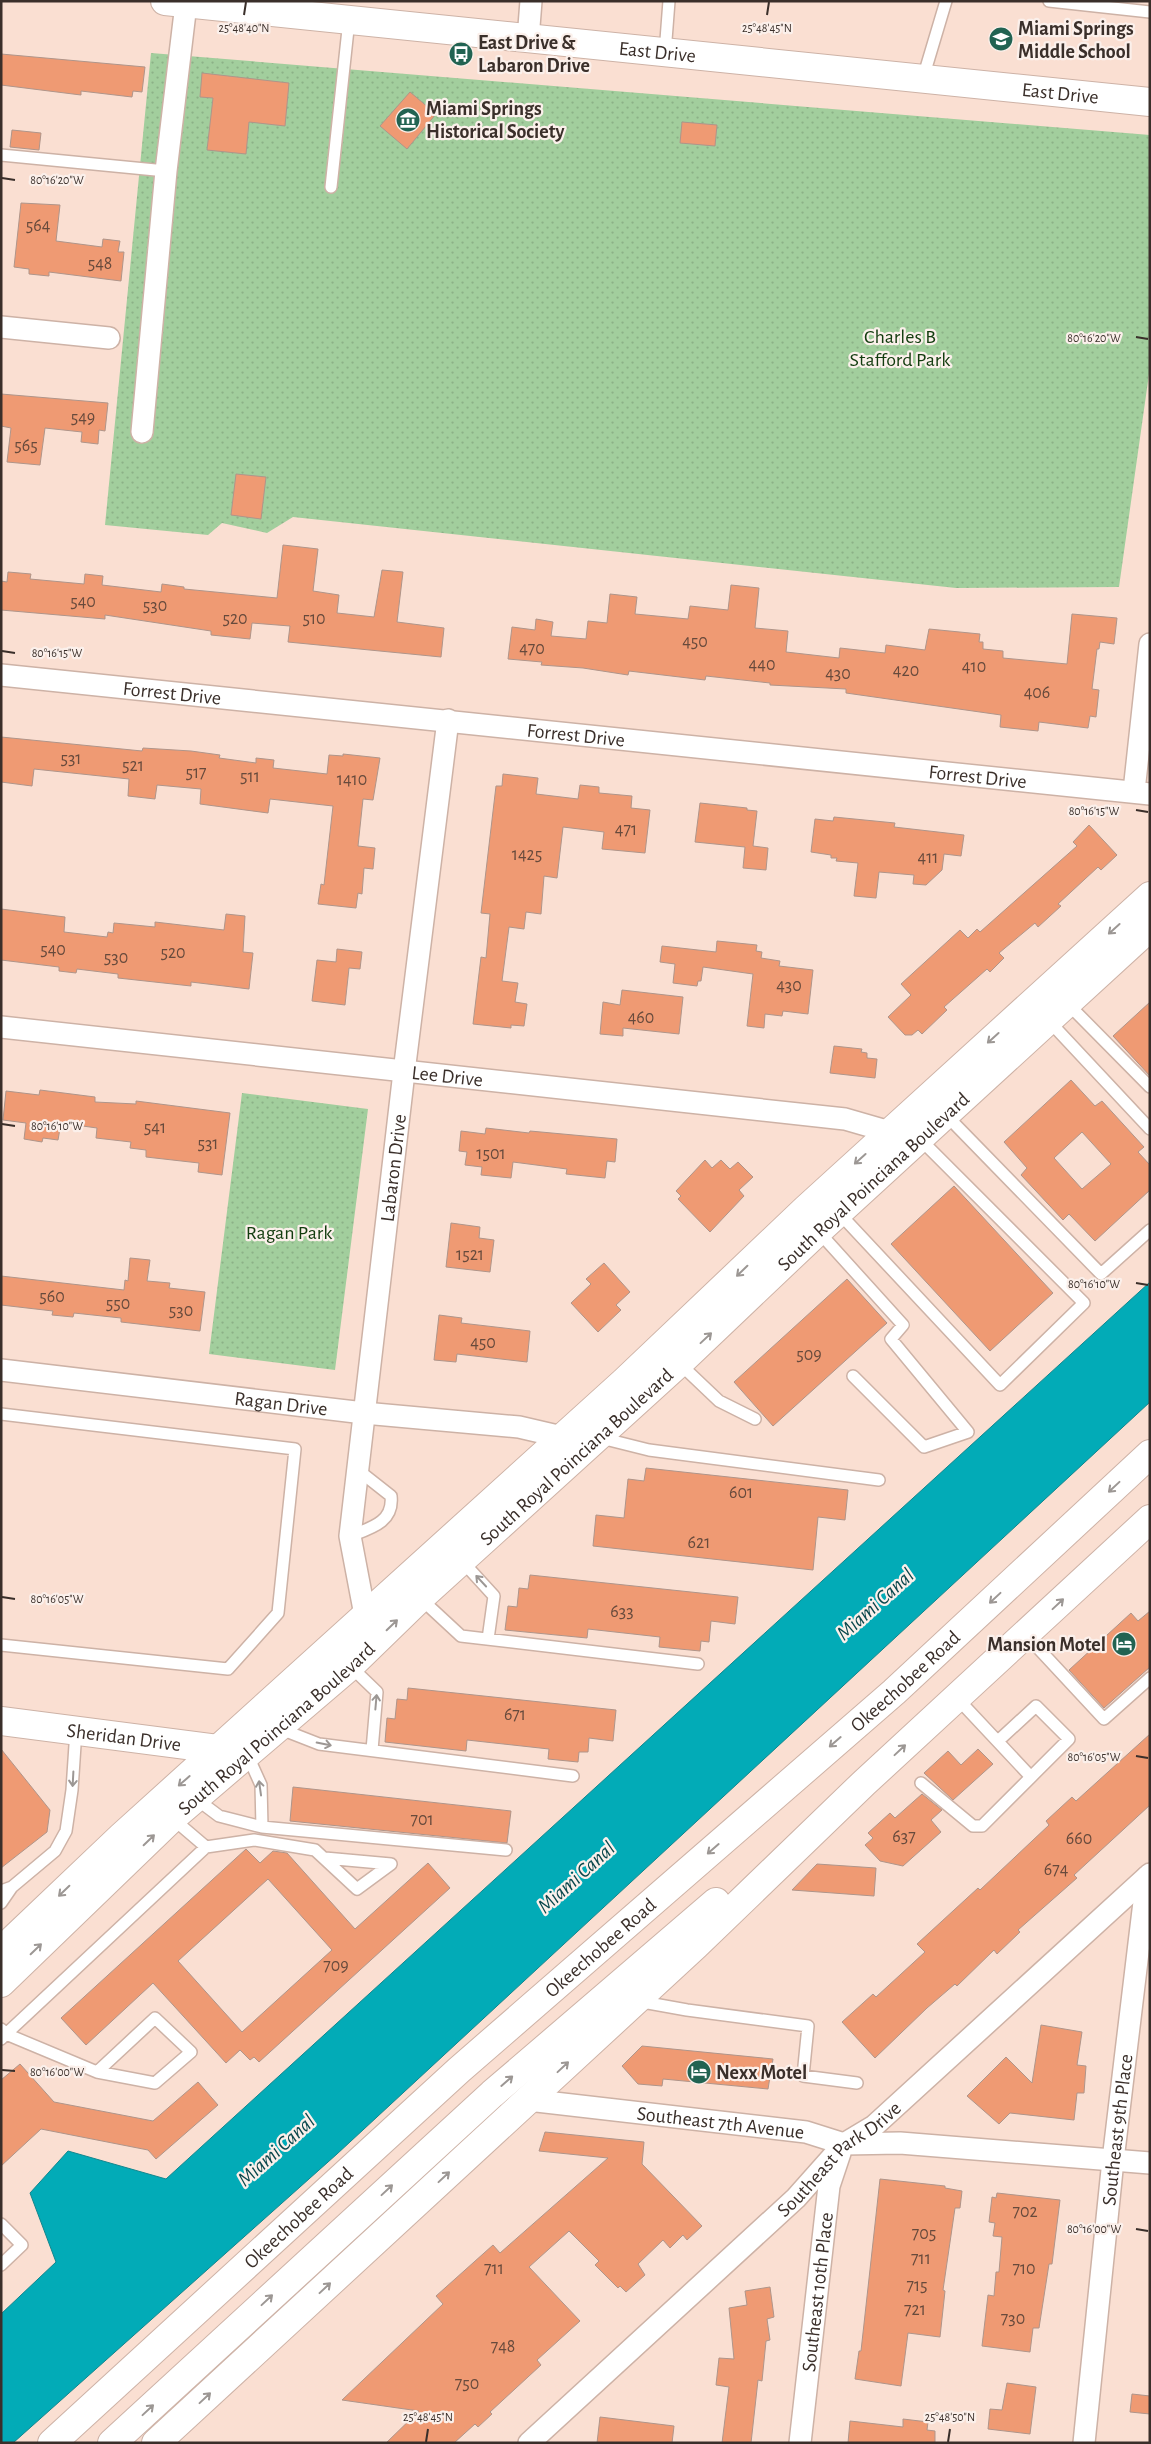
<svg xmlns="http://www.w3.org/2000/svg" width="1151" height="2444" viewBox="0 0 1151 2444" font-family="'Alegreya Sans',sans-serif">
<defs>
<pattern id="park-dots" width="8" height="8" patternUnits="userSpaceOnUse" patternTransform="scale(1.25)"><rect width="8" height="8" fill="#a2ce9d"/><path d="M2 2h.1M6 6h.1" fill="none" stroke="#8cb187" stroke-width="1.8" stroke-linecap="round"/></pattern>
</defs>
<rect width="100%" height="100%" fill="#fadfd2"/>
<path fill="url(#park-dots)" d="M151 53 1150 135V367L1119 587 956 588 293 517 267 533 222 523 208 535 105 525Z
M242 1093 368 1109 335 1370 209 1354Z"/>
<path fill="#02abb7" stroke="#13868d" d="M1150 1282V1402L337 2154 13 2443H1V2314L56 2262 30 2193 68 2151 166 2179Z"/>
<path fill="#ef9a73" stroke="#af958a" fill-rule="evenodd" d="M1 54 145 67 142 92 133 91 132 97 81 91V95L1 85Z
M202 73 289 83 285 126 249 122 246 154 207 150 213 98 200 97Z
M410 92 436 114 407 149 380 126Z
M682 122 717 125 715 146 680 143Z
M12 130 41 133 39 150 10 147Z
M21 203 60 205 56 241 102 247 103 239 120 241 118 252H124L121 281 49 272V276L29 274V269L14 267Z
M1 394 108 403 105 431 99 430 98 444 81 442 82 432 45 428 40 465 7 462 11 428 1 426Z
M236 474 266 477 261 519 231 515Z
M283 545 318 549 313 591 339 595 337 613 374 617 382 570 403 572 397 622 444 628 441 657 288 642 290 626 252 623 250 639 211 635V631L105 615V619L1 610V581L7 582 8 572 31 574 30 579 84 584 85 574 103 576 102 585 161 592 162 584 184 587V589L277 598Z
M731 585 759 588 755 628 788 631 786 652 839 658 840 648 885 653 886 645 925 650 929 629 980 634 979 642H983V649L1003 651V658L1067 664 1072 614 1117 618 1114 644 1100 642 1099 649H1097L1092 689 1099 690 1096 717 1090 716 1088 728 1039 722 1038 731 1000 727 1001 715 846 693V689L770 685V683L706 676 705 680 629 671 628 675 583 668 541 665 542 662 508 659 512 627 535 630 536 619 553 622 551 636 586 639 588 621 607 623 610 594 637 597 635 614 688 619 690 606 728 610Z
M1 737 142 751 143 748 191 751 220 755 219 758 256 763V758L274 760 273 768 327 774 329 755 343 756V754L380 758 373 800 363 799 358 846 375 848 373 869 364 868 362 894 358 893 356 908 318 904 321 884 324 885 333 806 270 799 268 813 200 804 201 789 157 785 155 799 128 796 129 779 34 769 32 786 1 782Z
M503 774 538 778 536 794 578 799 580 785 599 787V793L632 796 631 808 650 810 645 853 602 849 604 832 563 827 557 878 544 876 541 914 526 912 524 929 509 927 502 981 518 983 515 1002 527 1004 524 1026 511 1025V1028L473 1024 481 957 486 958 490 914 481 913 496 786H502Z
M700 803 747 808V810L757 811 753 846 768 848 766 870 743 868 745 847 695 842Z
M834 817 895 823 894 827 964 835 961 856 944 854 942 870 926 885 913 884 914 875 879 872 876 898 854 896 858 863 836 861 837 858H831V855L811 852 815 819 833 821Z
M1089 825 1117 855 1101 870 1098 867 1058 904 1061 906 1038 927 1035 923 999 953 1004 958 990 972 987 969 944 1007 947 1010 922 1034 918 1030 912 1035H905L888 1017 911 995 901 984 960 930 968 938 977 929 980 932 1077 846 1073 842Z
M1 909 65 917 64 932 107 937 108 932 113 933 114 923 155 927V922L224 930 226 914 245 916 243 952 253 953 249 989 191 982V986L118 978V974L77 969 76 973 59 971V967L1 960Z
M717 941 757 945 756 951 762 952 761 958 780 961 779 966 813 970 808 1014 783 1011 782 1016 765 1014 764 1028 747 1026 753 974 703 967 701 981H698L697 986 673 983 675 964 660 962 662 946 716 952Z
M337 949 362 952 360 969 349 968 345 1005 312 1001 317 960 336 962Z
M622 990 683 997 679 1034 623 1028V1036L600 1034 603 1002 620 1005Z
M1150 1002V1076L1113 1036Z
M834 1046 862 1049 861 1052 867 1053V1058L877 1059 875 1078 830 1073Z
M1071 1080 1095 1106 1102 1101 1144 1147 1138 1152 1150 1165V1190L1095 1241 1069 1214 1063 1220 1021 1175 1027 1168 1004 1142ZM1082 1132 1111 1164 1082 1189 1054 1158Z
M40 1090 95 1097V1102L136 1104V1101L230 1113 222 1175 198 1172 199 1163 146 1157V1150L130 1148 131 1142 96 1138 97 1128 61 1123 58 1140 43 1138 42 1142 24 1139 26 1123 3 1120 6 1091 39 1095Z
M486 1128 529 1133 530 1131 617 1139 615 1162 607 1161 605 1178 566 1174 567 1169 513 1162 511 1178 481 1175 482 1167 465 1165 467 1152 459 1151 461 1131 485 1134Z
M705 1160 712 1168 721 1160 730 1169 738 1162 753 1177 739 1190 744 1196 710 1232 678 1199 681 1196 676 1191Z
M954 1186 1053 1293 990 1351 891 1244Z
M451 1223 480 1227 479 1238 494 1240 490 1272 446 1267Z
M130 1258 150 1260 147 1281 170 1283 169 1288 205 1292 200 1331 121 1322V1318L74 1313 73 1317 52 1315 53 1311 1 1305V1276L124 1290 125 1280 128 1281Z
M604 1263 630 1292 616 1305 621 1310 598 1332 571 1303 591 1284 586 1279Z
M847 1279 887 1323 773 1426 734 1382Z
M439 1315 462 1318 461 1323 530 1331 527 1362 457 1354 456 1362 434 1360Z
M646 1468 848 1490 845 1520 818 1517 813 1570 593 1546 596 1515 624 1518 628 1479 644 1481Z
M530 1575 738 1597 735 1624 711 1621 709 1642 701 1641 700 1651 659 1647 660 1637 588 1629 587 1638 505 1630 508 1606 517 1607 519 1588 528 1589Z
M1150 1611V1667L1104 1708 1069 1670 1131 1613 1138 1621Z
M408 1688 616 1710 613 1741 589 1738 588 1752H579L578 1762 548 1759 549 1749 467 1740 466 1751 385 1742 387 1718 395 1719 397 1699 407 1700Z
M1150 1734V1805L1074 1875 1077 1878 1018 1930 1020 1932 997 1954 994 1950 957 1986 955 1984 927 2008 875 2058 842 2022 873 1994 876 1997 925 1952 917 1944 978 1888 980 1890 1049 1825 1046 1821 1072 1797 1076 1801Z
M1 1749 50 1810 47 1832 1 1868Z
M978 1749 993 1764 953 1800 924 1773 948 1751 961 1765Z
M293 1787 511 1811 507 1843 290 1821Z
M922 1794 942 1810 931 1820 941 1832 903 1866 880 1861 865 1845 873 1838 868 1833 890 1813 895 1818Z
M246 1849 260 1863 273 1851 287 1853 355 1929 428 1863 450 1888 259 2062 254 2057 250 2060 240 2050 226 2063 153 1983 86 2045 61 2018ZM268 1879 332 1950 242 2032 178 1961Z
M817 1864 876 1868 874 1896 792 1890Z
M1041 2025 1082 2032 1077 2065 1086 2066 1084 2093H1077L1074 2120 1010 2113 999 2124 967 2096 1006 2057 1032 2083Z
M642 2046 773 2059 768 2089 663 2079 662 2086 638 2084 622 2066Z
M20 2064 54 2102 153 2121 198 2082 218 2105 156 2159 148 2150 41 2129 1 2166V2080Z
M545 2132 644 2142 642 2164 702 2226 687 2240 683 2235 670 2248 663 2240 638 2264 645 2275 626 2292 620 2286 618 2288 595 2265 599 2261 569 2231 529 2267 580 2321 537 2360 541 2365 490 2412 492 2414 478 2427 475 2424 454 2443H386L419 2411 342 2400 443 2304 436 2296 493 2245 500 2253 608 2158 539 2151Z
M880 2179 945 2186V2188L962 2191 960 2208H955L943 2290 945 2291 940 2337 908 2333 901 2386 855 2379 859 2351H861Z
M997 2193 1060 2200 1052 2264H1049L1039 2328H1033L1030 2352 982 2346 988 2295 994 2296 996 2272H999L1002 2237 993 2236 995 2223 989 2222 992 2197 996 2198Z
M770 2287 774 2317 767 2319 770 2340 766 2341 762 2381 758 2380 751 2443H722L729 2387 716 2385 719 2358 734 2359 729 2308 747 2305 745 2291Z
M1007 2383 1036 2387 1030 2434 988 2429 990 2409 1002 2410Z
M1132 2394 1150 2396V2414L1130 2412Z
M600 2417 674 2426 672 2443H597Z
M903 2419 928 2422 927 2430 935 2431V2443H848L850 2421 903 2427Z"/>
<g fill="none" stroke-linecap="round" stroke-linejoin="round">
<defs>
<path id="lane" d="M1049 1 1150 12
M665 53 669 1
M923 78 946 1
M1 155 166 171
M331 187 349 20
M1068 1004 1150 1087
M1049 1021 1150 1129
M946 1115 1101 1274 1150 1230
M839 1213 1000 1385 1084 1303 920 1139
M818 1231 903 1325 891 1339 968 1432 924 1447 853 1376
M679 1363 719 1401 755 1419
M1 1414 295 1449 278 1613 228 1669 1 1645
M601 1438 649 1450 879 1480
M350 1536C371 1528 394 1522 391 1496L358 1470
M462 1561 494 1596 488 1639
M420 1598 461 1636 698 1664
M1025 1634 1104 1719 1150 1678
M350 1666 377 1692 372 1750
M956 1697 1031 1777 1069 1739 1036 1706 998 1741
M278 1728 319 1744 573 1776
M247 1754 261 1785 262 1827
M921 1783 973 1826H982L1031 1777
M195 1798 219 1816 262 1827 506 1850
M172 1818 206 1847
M1 1891 12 1887 55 1851 66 1831 72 1790 76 1730
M1 1903 12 1887
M637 2001 687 2010 808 2026 803 2076 857 2083
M1 2029 6 2034 206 1847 254 1840 315 1850 357 1889 391 1864 325 1858
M1 2039 6 2034 97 2072 155 2083 191 2052 155 2018 97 2072
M1 2224 22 2245 1 2265"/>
<g id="street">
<path d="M528 39 531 1"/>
<path d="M1 327 109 338"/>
<path d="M142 432 166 171 186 4"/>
<path id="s1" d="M1 675 1150 794"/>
<path d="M1134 791 1150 644"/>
<path id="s2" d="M1 1027 845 1119 890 1132"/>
<path id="s3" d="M1 1370 364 1413 519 1427 562 1437"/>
<path id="s4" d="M365 1615 350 1536 404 1072 448 720"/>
<path id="s5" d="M528 2100 806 2132 844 2144 900 2143 1150 2163"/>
<path id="s6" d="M529 2443 796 2198 844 2144 874 2126 1150 1874"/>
<path id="s7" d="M800 2443 829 2186 840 2153"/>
<path id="s8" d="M1084 2443 1113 2160 1147 1877"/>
</g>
<g id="secondary">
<path id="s9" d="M165 1 1150 102"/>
<path id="s10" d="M1 1721 233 1751"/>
<path d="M1 1951 121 1837 624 1382 806 1209 1150 896"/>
<path id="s11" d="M1 1983 172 1818 350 1666 420 1598 679 1363 818 1231 1150 927"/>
</g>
<g id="highway">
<path id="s12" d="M52 2443 459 2070 894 1692 1150 1454"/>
<path d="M112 2443 492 2094 716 1902"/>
<path d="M156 2443 696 1945 864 1783 1150 1519"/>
</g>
</defs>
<use href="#lane" stroke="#cdb2a6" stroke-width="14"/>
<use href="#street" stroke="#cdb2a6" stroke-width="24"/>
<use href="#secondary" stroke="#cdb2a6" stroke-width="30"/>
<use href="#highway" stroke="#cdb2a6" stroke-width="30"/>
<use href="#lane" stroke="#fff" stroke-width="11"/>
<use href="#street" stroke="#fff" stroke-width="21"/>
<use href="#secondary" stroke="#fff" stroke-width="28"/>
<use href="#highway" stroke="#fff" stroke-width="28"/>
</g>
<defs><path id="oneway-shaft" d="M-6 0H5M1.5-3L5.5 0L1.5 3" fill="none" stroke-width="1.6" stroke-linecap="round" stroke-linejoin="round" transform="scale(1.25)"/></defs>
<g stroke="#9c9794">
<use href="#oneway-shaft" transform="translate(1114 929) rotate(138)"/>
<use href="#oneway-shaft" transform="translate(993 1038) rotate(138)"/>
<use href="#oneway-shaft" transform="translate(860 1159) rotate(138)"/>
<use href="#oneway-shaft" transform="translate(742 1271) rotate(136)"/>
<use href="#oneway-shaft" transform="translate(706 1338) rotate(-43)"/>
<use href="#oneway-shaft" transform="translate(1114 1487) rotate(137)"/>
<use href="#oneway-shaft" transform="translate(481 1581) rotate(-133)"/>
<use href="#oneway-shaft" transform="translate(995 1598) rotate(137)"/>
<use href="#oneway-shaft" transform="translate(1058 1604) rotate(-43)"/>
<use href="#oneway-shaft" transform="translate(392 1625) rotate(-44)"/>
<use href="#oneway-shaft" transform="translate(376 1702) rotate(-85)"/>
<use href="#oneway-shaft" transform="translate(835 1742) rotate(139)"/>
<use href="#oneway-shaft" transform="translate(324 1744) rotate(11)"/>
<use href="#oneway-shaft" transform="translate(900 1750) rotate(-43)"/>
<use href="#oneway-shaft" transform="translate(73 1779) rotate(93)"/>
<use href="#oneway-shaft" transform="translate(184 1781) rotate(139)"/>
<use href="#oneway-shaft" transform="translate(260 1788) rotate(-98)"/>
<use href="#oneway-shaft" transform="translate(149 1840) rotate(-44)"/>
<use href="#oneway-shaft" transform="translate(713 1849) rotate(139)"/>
<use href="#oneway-shaft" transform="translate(64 1891) rotate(136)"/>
<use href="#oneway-shaft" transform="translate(36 1949) rotate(-44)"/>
<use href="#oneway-shaft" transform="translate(563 2067) rotate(-43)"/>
<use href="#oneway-shaft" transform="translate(507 2081) rotate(-41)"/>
<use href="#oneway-shaft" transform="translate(444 2177) rotate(-43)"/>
<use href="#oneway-shaft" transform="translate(387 2190) rotate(-43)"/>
<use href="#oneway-shaft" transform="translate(325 2288) rotate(-43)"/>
<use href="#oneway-shaft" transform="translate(267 2300) rotate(-43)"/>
<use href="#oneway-shaft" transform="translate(205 2398) rotate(-43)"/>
<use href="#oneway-shaft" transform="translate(148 2410) rotate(-43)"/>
</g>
<path fill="none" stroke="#3a2f2a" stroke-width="2" d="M244 15 246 2M767 15 769 2M2 178 15 180M1136 337 1148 339M2 651 15 653M1136 810 1148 812M2 1124 15 1126M1136 1283 1148 1285M2 1597 15 1599M1136 1756 1148 1758M2 2070 15 2071M1136 2229 1148 2231M426 2442 428 2429M948 2442 950 2429"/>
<defs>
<symbol id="school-disc" viewBox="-11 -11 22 22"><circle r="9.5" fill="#226352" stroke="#fbf0eb"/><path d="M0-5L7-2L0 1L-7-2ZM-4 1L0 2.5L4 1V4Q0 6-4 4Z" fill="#fff"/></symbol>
<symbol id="bus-disc" viewBox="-11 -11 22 22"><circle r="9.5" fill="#226352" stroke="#fbf0eb"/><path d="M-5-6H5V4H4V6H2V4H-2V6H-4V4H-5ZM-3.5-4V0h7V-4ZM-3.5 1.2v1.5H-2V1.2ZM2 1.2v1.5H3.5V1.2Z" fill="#fff"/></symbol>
<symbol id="museum-disc" viewBox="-11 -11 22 22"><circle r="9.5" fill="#226352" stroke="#fbf0eb"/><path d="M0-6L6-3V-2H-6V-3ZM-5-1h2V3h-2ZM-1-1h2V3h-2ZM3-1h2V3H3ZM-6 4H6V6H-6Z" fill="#fff"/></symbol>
<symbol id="hotel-disc" viewBox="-11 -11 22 22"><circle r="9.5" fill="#226352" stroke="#fbf0eb"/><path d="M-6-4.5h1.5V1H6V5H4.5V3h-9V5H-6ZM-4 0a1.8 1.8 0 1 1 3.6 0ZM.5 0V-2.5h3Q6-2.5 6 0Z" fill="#fff"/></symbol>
</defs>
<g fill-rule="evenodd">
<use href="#school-disc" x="987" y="25" width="28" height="28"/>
<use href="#bus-disc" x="447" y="40" width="28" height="28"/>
<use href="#museum-disc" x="394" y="106" width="28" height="28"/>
<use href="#hotel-disc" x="1110" y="1630" width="28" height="28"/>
<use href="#hotel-disc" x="685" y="2058" width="28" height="28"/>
</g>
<g text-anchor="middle" stroke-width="4.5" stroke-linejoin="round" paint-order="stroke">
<g font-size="18" fill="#674a3c">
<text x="38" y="231">564</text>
<text x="100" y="269">548</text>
<text x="83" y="423">549</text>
<text x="26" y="451">565</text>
<text x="83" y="607">540</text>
<text x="155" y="611">530</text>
<text x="235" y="624">520</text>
<text x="314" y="624">510</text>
<text x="695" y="647">450</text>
<text x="532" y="654">470</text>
<text x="762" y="670">440</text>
<text x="974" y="672">410</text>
<text x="906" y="676">420</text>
<text x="838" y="679">430</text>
<text x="1037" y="698">406</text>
<text x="71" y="764">531</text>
<text x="133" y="771">521</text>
<text x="196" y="778">517</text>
<text x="250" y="782">511</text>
<text x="352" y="785">1410</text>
<text x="626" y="835">471</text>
<text x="527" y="860">1425</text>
<text x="928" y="863">411</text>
<text x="53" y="955">540</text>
<text x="173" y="958">520</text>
<text x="116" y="963">530</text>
<text x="789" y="991">430</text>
<text x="641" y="1023">460</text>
<text x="155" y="1133">541</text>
<text x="208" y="1149">531</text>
<text x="491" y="1159">1501</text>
<text x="470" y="1260">1521</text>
<text x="52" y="1302">560</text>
<text x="118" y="1309">550</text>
<text x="181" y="1316">530</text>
<text x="483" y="1348">450</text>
<text x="809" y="1360">509</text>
<text x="741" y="1498">601</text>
<text x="699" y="1548">621</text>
<text x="622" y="1617">633</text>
<text x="515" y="1720">671</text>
<text x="422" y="1825">701</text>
<text x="904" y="1842">637</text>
<text x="1079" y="1844">660</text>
<text x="1056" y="1875">674</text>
<text x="336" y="1971">709</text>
<text x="1025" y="2217">702</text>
<text x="924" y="2239">705</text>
<text x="921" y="2264">711</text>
<text x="494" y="2274">711</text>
<text x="1024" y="2274">710</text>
<text x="917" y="2291">715</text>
<text x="915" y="2315">721</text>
<text x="1013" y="2324">730</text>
<text x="503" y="2352">748</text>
<text x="467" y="2389">750</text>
</g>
<g font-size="20" font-weight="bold" fill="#3a2f2a" stroke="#fbf0eb" text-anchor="start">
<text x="1018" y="35">Miami Springs<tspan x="1018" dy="23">Middle School</tspan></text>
<text x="478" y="49">East Drive &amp;<tspan x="478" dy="23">Labaron Drive</tspan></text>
<text x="426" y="115">Miami Springs<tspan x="426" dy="23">Historical Society</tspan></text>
<text x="1106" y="1651" text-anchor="end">Mansion Motel</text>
<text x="716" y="2079">Nexx Motel</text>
</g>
<g font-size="20" fill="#3a2f2a" stroke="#fbf0eb">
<text dy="7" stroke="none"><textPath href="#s9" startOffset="495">East Drive</textPath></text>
<text dy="7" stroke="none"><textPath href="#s9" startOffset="900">East Drive</textPath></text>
<text dy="7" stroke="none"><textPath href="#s1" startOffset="172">Forrest Drive</textPath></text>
<text dy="7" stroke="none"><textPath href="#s1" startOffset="578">Forrest Drive</textPath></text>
<text dy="7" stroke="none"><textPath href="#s1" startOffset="982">Forrest Drive</textPath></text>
<text dy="7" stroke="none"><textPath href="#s2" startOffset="449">Lee Drive</textPath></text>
<text dy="7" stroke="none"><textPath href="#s4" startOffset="451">Labaron Drive</textPath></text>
<text dy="7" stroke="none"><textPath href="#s11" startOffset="1185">South Royal Poinciana Boulevard</textPath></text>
<text dy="7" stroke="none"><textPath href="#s3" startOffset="282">Ragan Drive</textPath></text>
<text dy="7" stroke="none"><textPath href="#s11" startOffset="780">South Royal Poinciana Boulevard</textPath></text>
<text dy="7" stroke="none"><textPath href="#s12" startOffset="1144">Okeechobee Road</textPath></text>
<text dy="7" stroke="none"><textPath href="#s11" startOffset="375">South Royal Poinciana Boulevard</textPath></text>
<text dy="7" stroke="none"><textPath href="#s10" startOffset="124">Sheridan Drive</textPath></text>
<text dy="7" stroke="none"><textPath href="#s12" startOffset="739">Okeechobee Road</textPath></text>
<text dy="7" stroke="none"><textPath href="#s5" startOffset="194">Southeast 7th Avenue</textPath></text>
<text dy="7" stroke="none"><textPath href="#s8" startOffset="315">Southeast 9th Place</textPath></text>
<text dy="7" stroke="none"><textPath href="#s6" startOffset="421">Southeast Park Drive</textPath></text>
<text dy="7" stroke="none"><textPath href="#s12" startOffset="334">Okeechobee Road</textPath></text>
<text dy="7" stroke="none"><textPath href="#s7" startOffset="152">Southeast 10th Place</textPath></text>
</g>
<g font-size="20" fill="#123c0e" stroke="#fbf0eb">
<text x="900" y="343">Charles B<tspan x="900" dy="23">Stafford Park</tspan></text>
<text x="289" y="1239">Ragan Park</text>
</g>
<g font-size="21" font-style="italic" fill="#0a474c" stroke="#fbf0eb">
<text transform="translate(875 1604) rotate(-42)" y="7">Miami Canal</text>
<text transform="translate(576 1877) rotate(-42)" y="7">Miami Canal</text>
<text transform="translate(276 2150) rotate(-42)" y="7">Miami Canal</text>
</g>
</g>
<g font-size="12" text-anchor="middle" fill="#3a2f2a" stroke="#fbf0eb" stroke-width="4.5" stroke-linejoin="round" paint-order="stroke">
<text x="244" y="32">25°48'40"N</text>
<text x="767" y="32">25°48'45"N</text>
<text x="57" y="184">80°16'20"W</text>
<text x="1094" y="342">80°16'20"W</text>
<text x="57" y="657">80°16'15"W</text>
<text x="1094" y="815">80°16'15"W</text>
<text x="57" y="1130">80°16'10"W</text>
<text x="1094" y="1288">80°16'10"W</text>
<text x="57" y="1603">80°16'05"W</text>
<text x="1094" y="1761">80°16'05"W</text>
<text x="57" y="2076">80°16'00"W</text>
<text x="1094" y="2233">80°16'00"W</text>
<text x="428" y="2421">25°48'45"N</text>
<text x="950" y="2421">25°48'50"N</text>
</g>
<rect width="1151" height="2444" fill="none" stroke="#3a2f2a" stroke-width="5"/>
</svg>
